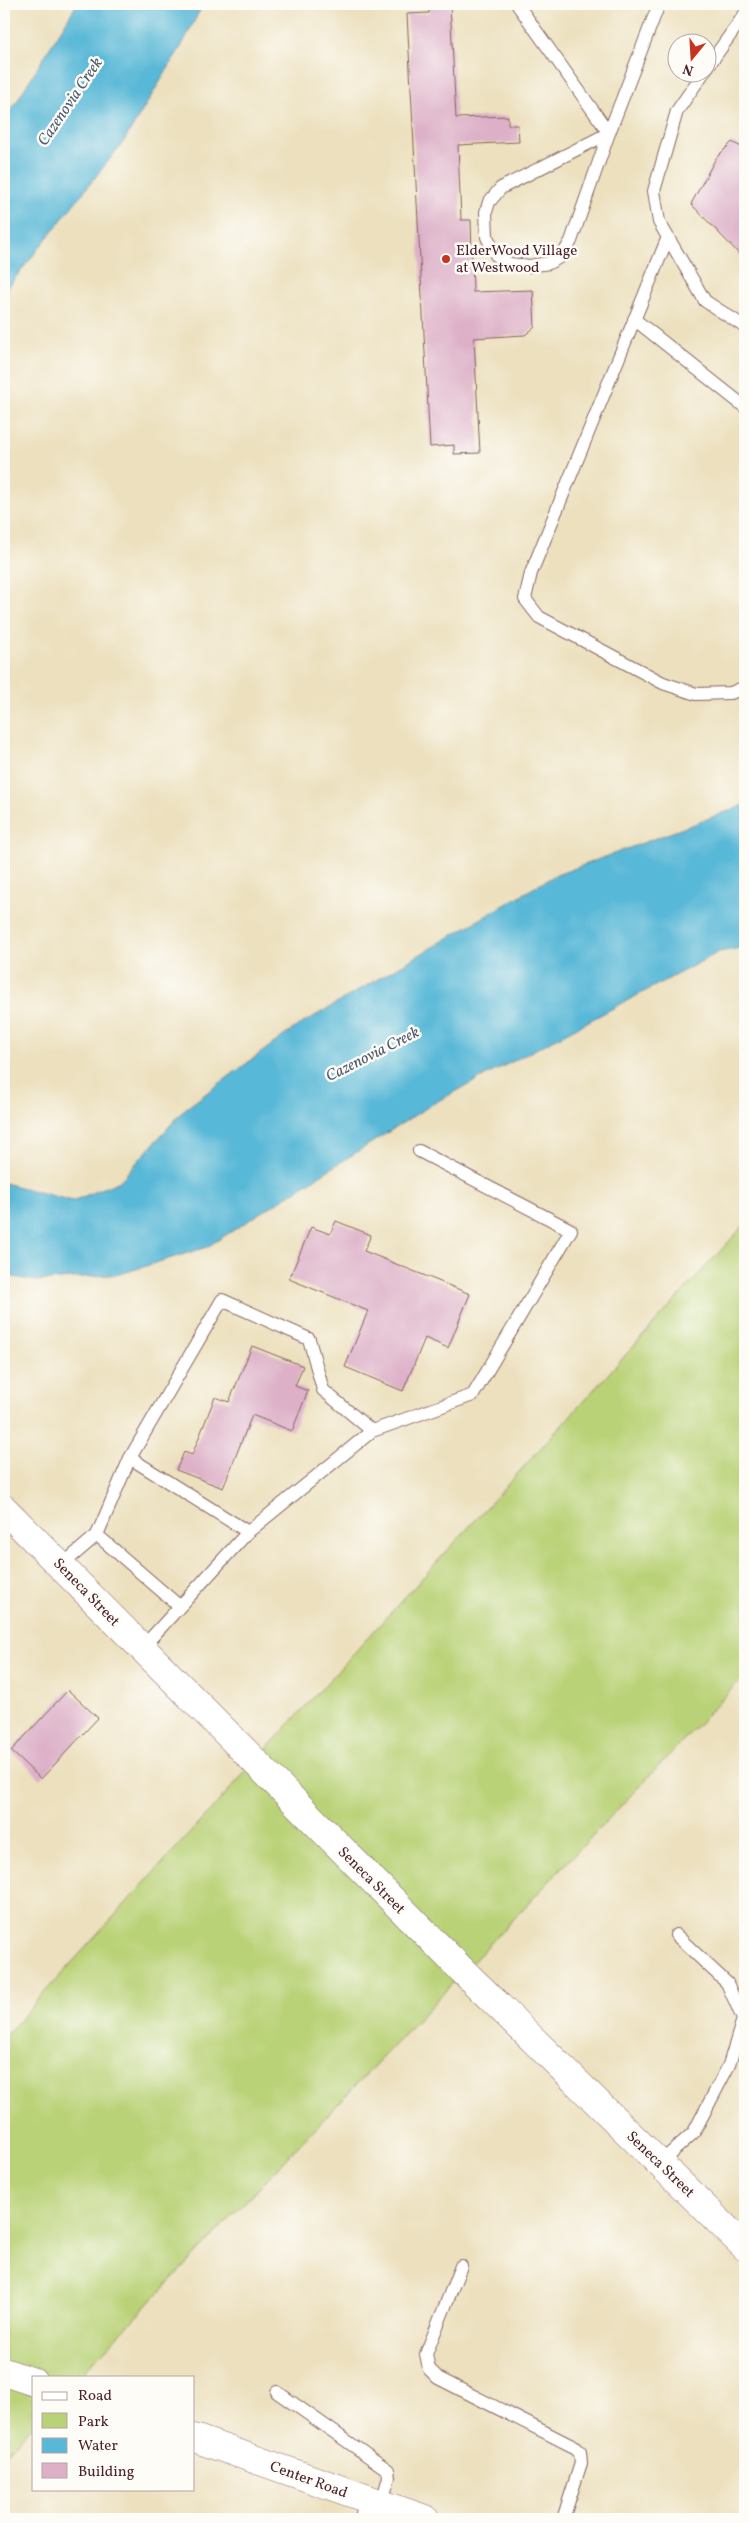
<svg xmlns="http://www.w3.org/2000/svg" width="749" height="2523" viewBox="0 0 749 2523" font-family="Vollkorn,serif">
<rect width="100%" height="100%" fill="#fdfcf7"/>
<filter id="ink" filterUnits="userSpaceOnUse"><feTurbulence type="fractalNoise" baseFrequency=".02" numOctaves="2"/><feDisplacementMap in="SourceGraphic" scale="10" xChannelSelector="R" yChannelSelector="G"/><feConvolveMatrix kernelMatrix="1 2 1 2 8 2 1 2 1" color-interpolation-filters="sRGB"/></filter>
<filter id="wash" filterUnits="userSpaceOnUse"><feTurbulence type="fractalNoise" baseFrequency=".0096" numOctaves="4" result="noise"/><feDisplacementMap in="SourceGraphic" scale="20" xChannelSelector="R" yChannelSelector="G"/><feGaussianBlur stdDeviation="1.12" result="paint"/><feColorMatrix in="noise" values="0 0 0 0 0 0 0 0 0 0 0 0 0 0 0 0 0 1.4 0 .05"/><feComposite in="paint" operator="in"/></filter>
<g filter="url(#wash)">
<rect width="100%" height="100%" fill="#ece0be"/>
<path fill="#bad277" stroke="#827851" d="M745 1224V1675L79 2377H34V2424L4 2456V2037Z"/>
<path fill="#58b8d7" stroke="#516c81" d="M77 4H203L181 47 124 141 4 292V122Z
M745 805V947L719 952 434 1103 207 1247 120 1274 36 1281 4 1275V1183L73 1201 120 1181 185 1109 296 1027 554 876Z"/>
<g id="blocks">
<path fill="#ddb0c8" d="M429 4H450L456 118 508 116V125H518L519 142 458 145 461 220H471L473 292 533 290 535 327 525 335 474 338 480 453 454 454V445L430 447 407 14 429 13Z
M732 142 745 149V260L691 204 716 158Z
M336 1221 371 1235 364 1251 470 1294 448 1348 425 1338 403 1391 345 1367 368 1311 289 1279 311 1227 330 1234Z
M252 1346 303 1366 295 1386 308 1391 292 1431 252 1415 223 1488 176 1470 184 1452 192 1455 215 1397 229 1402Z
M68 1690 98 1718 41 1779 11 1751Z"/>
</g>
</g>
<g filter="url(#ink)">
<use href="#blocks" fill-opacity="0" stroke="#83635e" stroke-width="1"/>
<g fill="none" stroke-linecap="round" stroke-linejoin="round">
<defs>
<path id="lane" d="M517 4 609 133
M706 69 745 14
M704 72 677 111 654 191 659 222 705 301 745 327
M609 133 501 188 489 202 486 212 487 237 496 255 510 264 529 266 549 263 563 255 571 241 609 133 659 4
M668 237 531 573 525 599 539 617 663 683 696 694 731 693 745 687
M634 319 745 407
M130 1458 248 1532
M97 1535 179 1606
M62 1565 97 1535 130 1458 222 1300 309 1339 323 1390 372 1431
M141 1649 248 1532 372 1431 473 1395 571 1230 419 1151
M660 2163 694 2132 729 2065 743 2019 727 1983 676 1935
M461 2266 426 2354 429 2369 438 2378 576 2448 580 2452 581 2463 563 2519
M277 2392 388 2470 389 2477 381 2505"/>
<path id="street" d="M367 2519 373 2502"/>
<path id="secondary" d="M4 1509 465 1973 745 2247
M4 2372 34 2382
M194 2438 425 2519"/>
</defs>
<use href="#lane" stroke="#83635e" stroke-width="14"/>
<use href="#street" stroke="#83635e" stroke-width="27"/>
<use href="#secondary" stroke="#83635e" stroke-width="29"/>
<use href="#lane" stroke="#fff" stroke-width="12"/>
<use href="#street" stroke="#fff" stroke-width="25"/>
<use href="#secondary" stroke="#fff" stroke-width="28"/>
</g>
</g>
<circle fill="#c8321e" stroke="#fdfcf7" stroke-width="2" cx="446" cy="259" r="5"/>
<g text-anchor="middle" stroke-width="5" stroke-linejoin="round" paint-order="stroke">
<g font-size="15" fill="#4a1f2b" stroke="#fdfcf7" text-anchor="start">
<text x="456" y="255">ElderWood Village<tspan x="456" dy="17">at Westwood</tspan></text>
</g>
<g font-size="15" fill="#4a1f2b" stroke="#fdfcf7">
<text transform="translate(87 1592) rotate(46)" y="5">Seneca Street</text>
<text transform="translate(372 1880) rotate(45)" y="5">Seneca Street</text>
<text transform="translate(661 2164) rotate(44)" y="5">Seneca Street</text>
<text transform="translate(309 2479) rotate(20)" y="5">Center Road</text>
</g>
<g font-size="16" font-style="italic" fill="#505c70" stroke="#fdfcf7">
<text transform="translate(69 101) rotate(-56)" y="6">Cazenovia Creek</text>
<text transform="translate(372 1053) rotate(-27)" y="6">Cazenovia Creek</text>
</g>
</g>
<rect width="749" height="2523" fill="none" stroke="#fdfcf7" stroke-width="20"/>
<rect x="32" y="2376" width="162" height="115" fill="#fdfcf7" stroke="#b5a4a5"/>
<rect x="42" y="2392" width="25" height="8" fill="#ffffff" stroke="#b5a4a5"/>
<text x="78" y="2400" font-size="15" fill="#4a1f2b">Road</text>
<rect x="42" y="2413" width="25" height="15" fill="#bad277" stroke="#b5a4a5"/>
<text x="78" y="2426" font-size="15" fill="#4a1f2b">Park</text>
<rect x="42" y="2438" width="25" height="15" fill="#58b8d7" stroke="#b5a4a5"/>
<text x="78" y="2450" font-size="15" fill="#4a1f2b">Water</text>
<rect x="42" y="2463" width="25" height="15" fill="#ddb0c8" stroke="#b5a4a5"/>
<text x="78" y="2476" font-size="15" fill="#4a1f2b">Building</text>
<g transform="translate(692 58) rotate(198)"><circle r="24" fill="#fdfcf7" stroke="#b5a4a5"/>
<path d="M0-4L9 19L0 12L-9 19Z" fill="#c8321e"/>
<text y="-8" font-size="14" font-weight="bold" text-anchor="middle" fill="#4a1f2b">N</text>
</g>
</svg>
